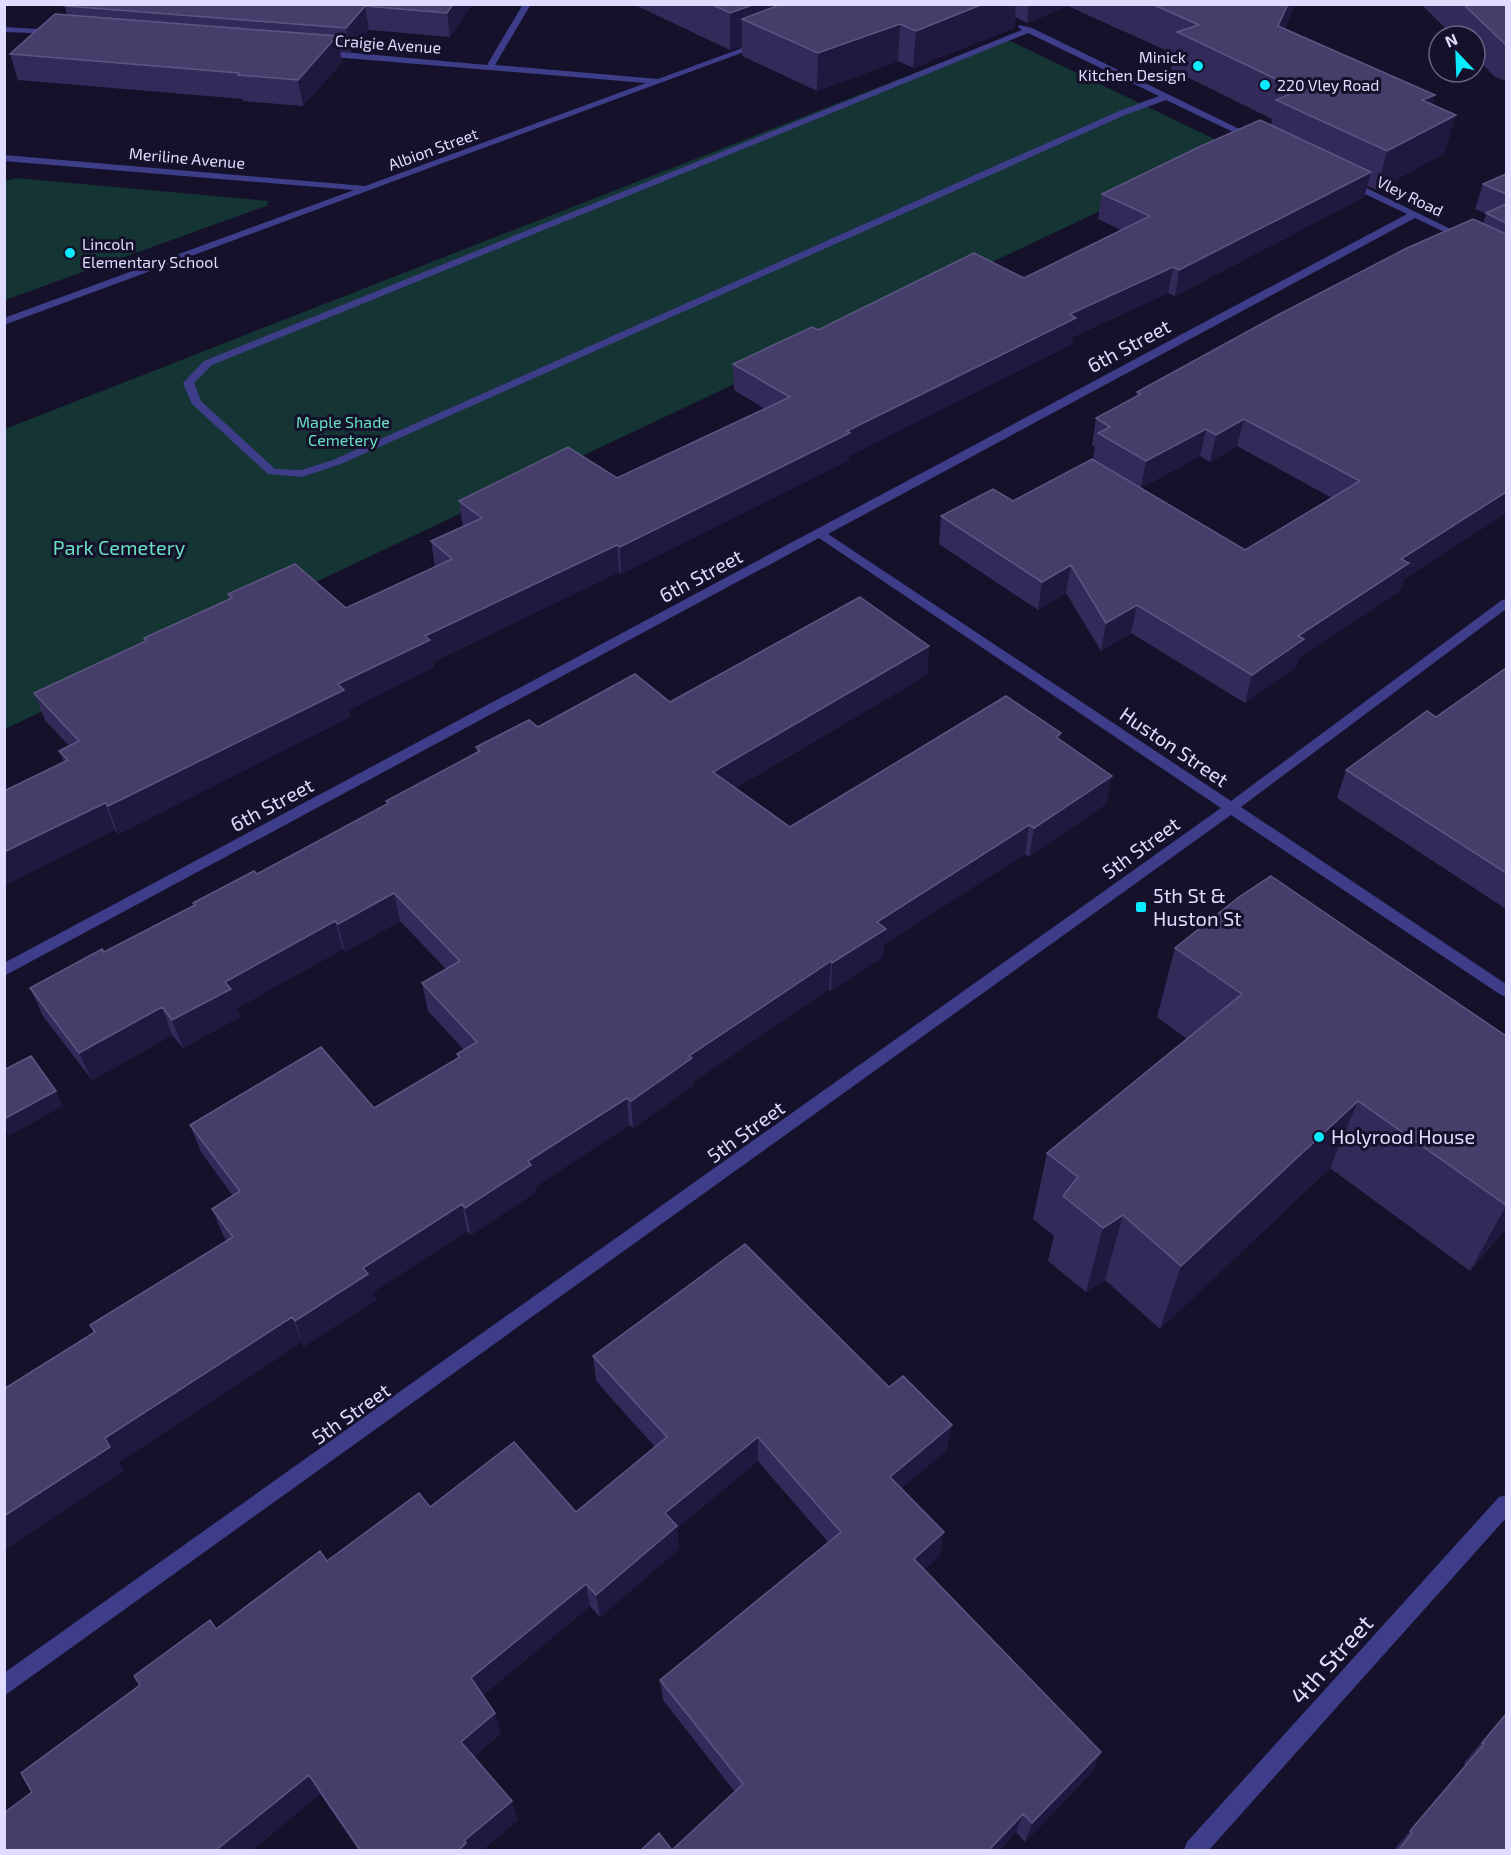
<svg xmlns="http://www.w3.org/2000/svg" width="1511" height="1855" viewBox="0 0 1511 1855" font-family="'Exo 2',sans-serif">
<rect width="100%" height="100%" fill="#15112b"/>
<path fill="#143533" d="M1004 38 1233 148 5 729V429Z
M16 178 269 201 266 206 5 300V181Z"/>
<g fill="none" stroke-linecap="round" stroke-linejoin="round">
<path fill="#3e3d8a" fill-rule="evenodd" d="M523 4H531L495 65 658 79 756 43 763 45 4 325V318L354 190 4 161V155L365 186 646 83 321 56 317 53 321 50 487 65Z
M1019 25 1032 28 1260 139 1252 141 1166 100 1125 115 341 464 302 477 268 474 192 404 183 383 204 361 1022 30 1018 27ZM1028 33 1159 96 1119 111 333 460 301 470 275 469 201 401 194 383 212 365Z
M4 27 55 30 59 32 55 34 4 32Z
M1344 180H1350L1471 239 1463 241 1415 218 828 534 1231 801 1502 600 1506 599V609L1241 807 1506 984V997L1501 995 1231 815 4 1696V1673L1221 808 819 538 4 976V963L1407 214 1344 184Z
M1506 1495V1518L1209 1850H1184L1187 1842 1499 1497Z"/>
</g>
<path fill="#332a59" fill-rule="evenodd" d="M472 4 450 37 369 30 350 52 340 51 342 62 303 106 243 101V99L18 80 10 54 67 15 65 6Z
M633 4H1295L1285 29 1435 95 1432 104 1445 153 1377 190 1367 186 1364 197 1175 296 1168 293 1073 337 1072 344 849 456V460L621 574 619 572 433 662 434 667 349 710 350 717 118 834 64 762 59 751 69 746 45 720 34 693 145 641 144 638 229 599 228 594 346 608 435 567 431 541 463 527 459 501 617 478 765 409 734 390 733 364 818 330 1024 278 1121 230 1098 219 1102 194 1271 125 1272 119 1171 69 1174 54 1068 6 1027 23 1015 17 1014 28 913 68 898 61 817 91 742 56V46L730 50Z
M1421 4H1506V81L1495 77 1475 57V36H1453Z
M1506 174V513L1404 579 1400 591 1299 658 1296 667 1245 703 1131 633 1101 651 1066 593 1038 610 939 544 941 516 1013 501 1093 460 1095 447 1092 445 1096 418 1136 398 1137 392 1483 224 1486 214 1475 209 1483 184ZM1237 446 1332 498 1245 550 1141 488 1200 456 1210 462Z
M929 646 927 675 735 788 790 827 1061 733 1060 740 1106 804 1029 857 1025 854 884 944 883 957 831 991 829 989 693 1082V1086L633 1128 629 1125 535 1187 536 1192 471 1235 467 1231 373 1292 376 1300 304 1346 302 1342 119 1462 124 1471 4 1550 94 1333 90 1325 227 1241 223 1235 212 1209 233 1196 201 1152 190 1125 374 1108 458 1058 457 1054 464 1050 428 1011 422 983 446 969 400 921 345 952 343 949 237 1008 240 1017 183 1048 172 1035 92 1080 43 1016 30 988 104 952 194 906 193 903 257 874 387 804 386 801 477 752 476 747 538 727 670 702Z
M1506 668V909L1337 798 1346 770 1436 717Z
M1175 948 1506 1036V1228L1470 1271 1330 1168 1160 1329 1105 1280 1086 1292 1048 1261 1054 1236 1033 1219 1047 1153 1187 1039 1157 1017Z
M593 1356 947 1450 901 1488 940 1555 924 1570 1093 1771 1025 1842 1016 1832 999 1851H640L672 1850 735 1792 663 1700 660 1680 828 1542 758 1461 677 1528 679 1549 600 1617 590 1606 483 1695 495 1713 501 1733 474 1757 518 1820 481 1851H359L320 1794 251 1851H4L32 1792 216 1629 327 1561 430 1507 576 1512 655 1447 596 1381Z
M1506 1713V1851H1393L1465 1765 1464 1763Z"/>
<path fill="#1f183f" d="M453 4H472L450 37 447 13Z
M755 4H792L742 19V46L730 50V13Z
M983 4H1016L1014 28 913 68 916 31Z
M1029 4H1068V6L1027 23Z
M1288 4H1295L1271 63 1278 26Z
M365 6 369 30 350 52 346 28Z
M900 24 898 61 817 91 818 53Z
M337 36 342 62 303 106 298 80Z
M1435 95 1424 131 1456 115 1445 153 1377 190 1387 151 1422 100Z
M1371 172 1364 197 1175 296 1179 270Z
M1173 267 1168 293 1073 337 1072 344 849 456V460L621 574 620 547 847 431 1070 314Z
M1244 419 1237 446 1210 462 1216 435Z
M1206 429 1200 456 1141 488 1146 461Z
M1506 492V513L1404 579 1400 591 1299 658 1296 667 1245 703 1252 675 1298 636 1401 559Z
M617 545 619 572 433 662 434 667 349 710 350 717 118 834 108 806 338 684 425 636Z
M1071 565 1066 593 1038 610 1042 582Z
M1137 605 1131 633 1101 651 1106 623Z
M929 646 927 675 714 800 713 772Z
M1061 733 1057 762 1056 737Z
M1112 776 1106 804 1029 857 1034 828Z
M105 803 115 830 4 886V852Z
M1029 825 1025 854 884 944 883 957 831 991 832 963 877 922Z
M394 893 400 921 345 952 338 924Z
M335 921 343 949 237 1008 240 1017 183 1048 172 1020 225 982Z
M831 961 829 989 693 1082V1086L633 1128 631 1101 689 1056Z
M162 1007 172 1035 92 1080 79 1053Z
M56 1091 63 1106 9 1136 4 1127V1119Z
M627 1098 629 1125 535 1187 536 1192 471 1235 465 1208 528 1161Z
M1358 1101 1330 1168 1160 1329 1181 1266Z
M462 1204 467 1231 373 1292 376 1300 304 1346 295 1321 363 1268Z
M1506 1206V1228L1470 1271Z
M1123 1215 1105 1280 1086 1292 1103 1228Z
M292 1317 302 1342 119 1462 124 1471 4 1550V1516L105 1438Z
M952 1425 947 1450 887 1501 890 1477Z
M758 1437V1461L677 1528 679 1549 600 1617 596 1595 665 1513Z
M944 1532 940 1555 911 1582 914 1559Z
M586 1584 590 1606 478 1699 471 1678Z
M495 1713 501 1733 468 1762 461 1742Z
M1101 1752 1093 1771 1025 1842 1032 1823Z
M309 1775 320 1794 251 1851H215Z
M512 1801 518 1820 481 1851H458L465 1840Z
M1023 1814 1016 1832 999 1851H988Z"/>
<path fill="#453d6a" stroke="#5e5682" stroke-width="1.5" d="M67 4H453L447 13 365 6 346 28 65 6Z
M711 4H755L730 13Z
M782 4H983L916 31 900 24 818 53 742 19Z
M1152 4H1288L1278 26 1435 95 1422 100 1456 115 1387 151 1276 100 1299 90 1177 32 1199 25Z
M1463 4H1506V44H1505Z
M55 14 337 36 298 80 238 75 239 73 10 54Z
M1260 120 1371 172 1179 270 1173 267 1070 314 1076 318 847 431 850 433 620 547 617 545 425 636 430 640 338 684 344 690 108 806 105 803 4 852V791L68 760 59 751 79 741 34 693 146 641 144 638 232 598 228 594 295 564 346 608 452 559 431 541 482 518 459 501 568 447 617 478 790 397 733 364 812 327 818 330 974 253 1024 278 1150 216 1102 194 1199 147Z
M1506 174V194L1483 184Z
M1506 204V223L1486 213Z
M1473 219 1506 234V492L1401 559 1409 563 1298 636 1304 639 1252 675 1137 605 1106 623 1071 565 1042 582 941 516 993 489 1013 501 1092 459 1245 550 1360 481 1244 419 1216 435 1206 429 1146 461 1098 433 1110 427 1096 418 1141 394 1137 392 1276 316 1407 248Z
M860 597 929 646 713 772 790 827 1006 696 1061 733 1056 737 1112 776 1034 828 1029 825 877 922 886 929 832 963 831 961 689 1056 692 1058 631 1101 627 1098 528 1161 531 1165 465 1208 462 1204 363 1268 368 1274 295 1321 292 1317 105 1438 110 1447 4 1516V1389L95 1332 90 1325 233 1237 212 1209 240 1191 190 1125 321 1047 374 1108 460 1057 457 1054 477 1042 422 983 460 961 394 893 338 924 335 921 225 982 231 989 172 1020 162 1007 79 1053 30 988 102 949 104 952 195 905 193 903 254 871 257 874 389 803 386 801 480 751 476 747 529 720 538 727 635 674 670 702Z
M1506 668V873L1346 770 1427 711 1436 717Z
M1271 876 1506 1036V1205L1358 1101 1181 1266 1123 1215 1103 1228 1063 1196 1078 1177 1047 1153 1242 994 1175 948 1239 897Z
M31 1056 56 1091 4 1119V1070Z
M745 1244 889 1387 903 1376 952 1425 890 1477 944 1532 914 1559 1101 1752 1032 1823 1023 1814 988 1851H640L659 1833 672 1850 743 1784 660 1680 841 1532 758 1437 665 1513 677 1526 596 1595 586 1584 471 1678 495 1713 461 1742 512 1801 465 1840 466 1843 458 1851H361L309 1775 215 1851H4V1813L32 1792 21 1773 140 1685 134 1676 210 1620 216 1629 320 1551 327 1561 419 1493 430 1507 514 1442 576 1512 667 1437 593 1356Z
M1506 1714V1851H1398L1412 1833 1410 1831 1484 1744 1482 1743Z"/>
<g fill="#0aebfd" stroke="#15112b" stroke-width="2">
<circle cx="1198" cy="66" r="6"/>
<circle cx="1265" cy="85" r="6"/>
<circle cx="70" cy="253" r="6"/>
<rect x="1135" y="901" width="12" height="12" rx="3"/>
<circle cx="1319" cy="1137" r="6"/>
</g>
<g text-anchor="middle" stroke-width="6" stroke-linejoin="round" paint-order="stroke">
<g font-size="16" fill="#dfdcff" stroke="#15112b">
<text transform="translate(388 44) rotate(4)" y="6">Craigie Avenue</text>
<text transform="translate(433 149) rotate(-20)" y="6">Albion Street</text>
<text transform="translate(187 158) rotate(5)" y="6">Meriline Avenue</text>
<text transform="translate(1410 196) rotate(26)" y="6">Vley Road</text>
</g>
<g font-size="16" fill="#dfdcff" stroke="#15112b" text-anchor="start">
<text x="1186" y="63" text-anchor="end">Minick<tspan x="1186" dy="18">Kitchen Design</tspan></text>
<text x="1277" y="91">220 Vley Road</text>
<text x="82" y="250">Lincoln<tspan x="82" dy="18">Elementary School</tspan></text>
</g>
<g font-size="16" fill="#66e0be" stroke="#15112b">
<text x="343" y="428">Maple Shade<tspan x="343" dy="18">Cemetery</tspan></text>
</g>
<g font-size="20" fill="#dfdcff" stroke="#15112b">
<text transform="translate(1129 346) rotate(-28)" y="7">6th Street</text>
<text transform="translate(701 576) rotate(-28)" y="7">6th Street</text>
<text transform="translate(1174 747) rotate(34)" y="7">Huston Street</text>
<text transform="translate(272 805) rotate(-28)" y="7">6th Street</text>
<text transform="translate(1141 848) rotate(-36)" y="7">5th Street</text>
<text transform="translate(746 1132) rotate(-36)" y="7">5th Street</text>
<text transform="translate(351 1414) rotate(-35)" y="7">5th Street</text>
</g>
<g font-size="20" fill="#66e0be" stroke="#15112b">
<text x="119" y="555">Park Cemetery</text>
</g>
<g font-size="20" fill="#dfdcff" stroke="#15112b" text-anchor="start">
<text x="1153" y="903">5th St &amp;<tspan x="1153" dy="23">Huston St</tspan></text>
<text x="1331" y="1144">Holyrood House</text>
</g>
<g font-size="24" fill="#dfdcff" stroke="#15112b">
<text transform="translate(1332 1660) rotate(-48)" y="8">4th Street</text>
</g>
</g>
<rect width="1511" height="1855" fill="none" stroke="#dfdcff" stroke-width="12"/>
<g transform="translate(1457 54) rotate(337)"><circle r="28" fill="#15112b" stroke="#666280" stroke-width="1.5"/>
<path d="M0-4.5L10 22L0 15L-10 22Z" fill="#0aebfd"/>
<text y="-9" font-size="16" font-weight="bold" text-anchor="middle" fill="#dfdcff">N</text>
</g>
</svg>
